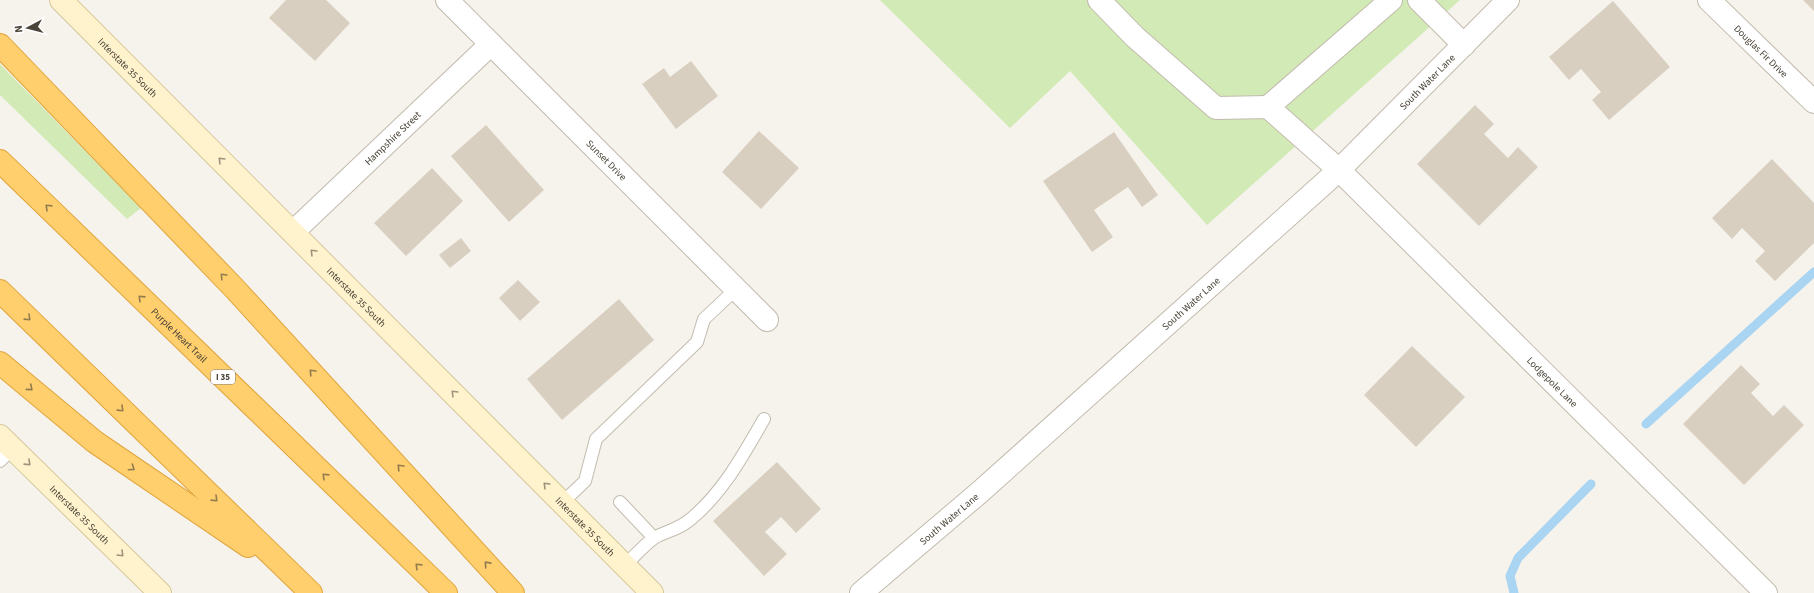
<svg xmlns="http://www.w3.org/2000/svg" width="1814" height="593" viewBox="0 0 1814 593" font-family="'Source Sans 3',sans-serif">
<rect width="100%" height="100%" fill="#f6f3ec"/>
<path fill="#d2eab5" d="M880 0H1460L1207 225 1070 71 1010 128Z
M0 64 141 208 127 219 0 95Z"/>
<g fill="none" stroke-linecap="round" stroke-linejoin="round">
<path stroke="#a9d4f2" stroke-width="9" d="M1646 424 1814 272
M1514 593 1510 576 1518 558 1591 484"/>
</g>
<path fill="#d8cfc1" d="M286 0H326L350 23 315 61 269 18Z
M1803 0H1814V11Z
M1613 1 1670 67 1609 120 1592 100 1601 92 1581 69 1569 80 1549 57Z
M691 61 718 96 676 129 642 84 664 68 670 77Z
M1475 105 1494 124 1484 134 1508 158 1518 147 1538 167 1479 226 1417 164Z
M486 125 544 190 509 222 451 156Z
M759 131 799 168 761 209 722 172Z
M1114 132 1158 195 1142 207 1128 187 1094 210 1113 237 1092 252 1043 181Z
M1772 159 1814 203V243L1775 281 1755 261 1765 251 1742 228 1732 239 1712 218Z
M432 168 463 201 406 256 374 223Z
M461 238 471 251 450 268 439 255Z
M518 280 540 302 520 321 499 298Z
M619 299 654 340 562 420 527 379Z
M1412 346 1465 397 1416 447 1364 395Z
M1741 365 1760 384 1751 393 1773 416 1784 405 1804 425 1744 485 1683 424Z
M777 462 821 509 796 533 781 517 765 532 787 554 764 576 713 521Z"/>
<g fill="none" stroke-linecap="round" stroke-linejoin="round">
<defs>
<path id="lane" d="M0 461 13 448
M563 502 585 481 596 439 697 342 704 319 735 290
M620 502 654 538
M625 565C634 557 644 545 654 538 668 530 679 530 692 518 724 491 743 455 764 419"/>
<g id="street">
<path id="s1" d="M447 0 767 320"/>
<path id="s2" d="M1099 0 1135 37 1216 108 1268 107 1339 170 1766 593"/>
<path d="M1419 0 1464 45"/>
<path id="s3" d="M1709 0 1814 102"/>
<path d="M1268 107 1391 0"/>
<path id="s4" d="M293 232 491 44"/>
<path id="s5" d="M861 593 980 492 1339 170 1508 0"/>
</g>
<g id="secondary">
<path id="s6" d="M61 0 652 593"/>
<path id="s7" d="M0 436 160 593"/>
</g>
<g id="highway">
<path d="M0 45 234 288 513 593"/>
<path id="s8" d="M0 161 446 593"/>
<path d="M0 291 311 593"/>
<path d="M0 363 95 442 248 546"/>
</g>
</defs>
<use href="#lane" stroke="#c2bbae" stroke-width="14"/>
<use href="#street" stroke="#c2bbae" stroke-width="24"/>
<use href="#secondary" stroke="#d6c79b" stroke-width="24"/>
<use href="#highway" stroke="#e0a43c" stroke-width="24"/>
<use href="#lane" stroke="#fff" stroke-width="12"/>
<use href="#street" stroke="#fff" stroke-width="22"/>
<use href="#secondary" stroke="#fff3cd" stroke-width="22"/>
<use href="#highway" stroke="#ffcf6e" stroke-width="22"/>
</g>
<defs><path id="oneway-chevron" d="M-2-3.5L2.5 0L-2 3.5" fill="none" stroke-width="1.6" stroke-linecap="round" stroke-linejoin="round"/></defs>
<g stroke="#9c937c">
<use href="#oneway-chevron" transform="translate(221 160) rotate(-135)"/>
<use href="#oneway-chevron" transform="translate(313 252) rotate(-135)"/>
<use href="#oneway-chevron" transform="translate(454 393) rotate(-135)"/>
<use href="#oneway-chevron" transform="translate(28 463) rotate(44)"/>
<use href="#oneway-chevron" transform="translate(546 485) rotate(-135)"/>
<use href="#oneway-chevron" transform="translate(121 554) rotate(45)"/>
</g>
<g stroke="#937c4e">
<use href="#oneway-chevron" transform="translate(48 207) rotate(-136)"/>
<use href="#oneway-chevron" transform="translate(223 276) rotate(-134)"/>
<use href="#oneway-chevron" transform="translate(141 298) rotate(-136)"/>
<use href="#oneway-chevron" transform="translate(28 318) rotate(44)"/>
<use href="#oneway-chevron" transform="translate(312 372) rotate(-133)"/>
<use href="#oneway-chevron" transform="translate(30 388) rotate(40)"/>
<use href="#oneway-chevron" transform="translate(121 409) rotate(44)"/>
<use href="#oneway-chevron" transform="translate(400 467) rotate(-133)"/>
<use href="#oneway-chevron" transform="translate(132 468) rotate(34)"/>
<use href="#oneway-chevron" transform="translate(325 476) rotate(-136)"/>
<use href="#oneway-chevron" transform="translate(215 499) rotate(44)"/>
<use href="#oneway-chevron" transform="translate(487 564) rotate(-132)"/>
<use href="#oneway-chevron" transform="translate(418 566) rotate(-136)"/>
</g>
<g text-anchor="middle" stroke-width="4" stroke-linejoin="round" paint-order="stroke">
<rect fill="#fff" stroke="#817c74" stroke-width="1" x="211" y="370" width="24" height="14" rx="3"/>
<g font-size="9" font-weight="bold" fill="#4b4439">
<text x="223" y="380">I 35</text>
</g>
<g font-size="10" fill="#4b4439" stroke="#fff">
<text dy="4" stroke="none"><textPath href="#s3" startOffset="73">Douglas Fir Drive</textPath></text>
<text dy="4" stroke="none"><textPath href="#s6" startOffset="95">Interstate 35 South</textPath></text>
<text dy="4" stroke="none"><textPath href="#s5" startOffset="763">South Water Lane</textPath></text>
<text dy="4" stroke="none"><textPath href="#s4" startOffset="137">Hampshire Street</textPath></text>
<text dy="4" stroke="none"><textPath href="#s1" startOffset="226">Sunset Drive</textPath></text>
<text dy="4" stroke="none"><textPath href="#s6" startOffset="419">Interstate 35 South</textPath></text>
<text dy="4" stroke="none"><textPath href="#s5" startOffset="439">South Water Lane</textPath></text>
<text dy="4" stroke="none"><textPath href="#s8" startOffset="250">Purple Heart Trail</textPath></text>
<text dy="4" stroke="none"><textPath href="#s2" startOffset="607">Lodgepole Lane</textPath></text>
<text dy="4" stroke="none"><textPath href="#s7" startOffset="112">Interstate 35 South</textPath></text>
<text dy="4" stroke="none"><textPath href="#s5" startOffset="115">South Water Lane</textPath></text>
<text dy="4" stroke="none"><textPath href="#s6" startOffset="743">Interstate 35 South</textPath></text>
</g>
</g>
<g transform="translate(28 28) rotate(263)" stroke="#ffffff" stroke-width="3" paint-order="stroke">
<path d="M0-3L7 15L0 10L-7 15Z" fill="#4b4439"/>
<text y="-6" font-size="11" font-weight="bold" text-anchor="middle" fill="#4b4439">N</text>
</g>
</svg>
